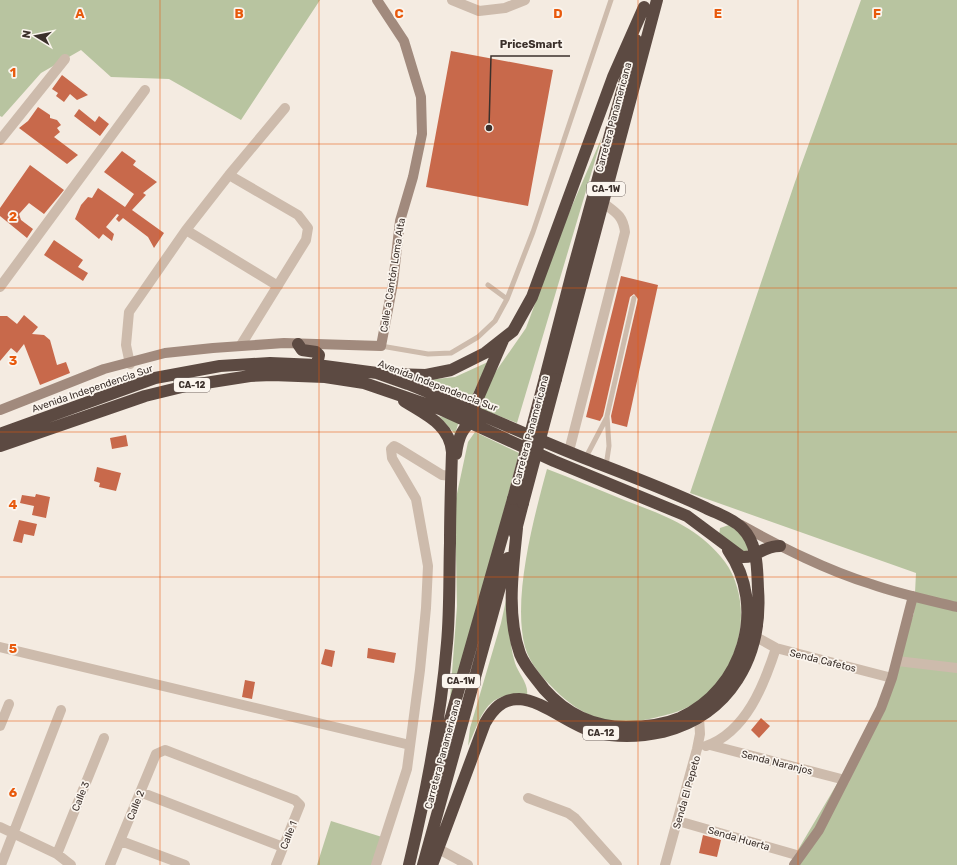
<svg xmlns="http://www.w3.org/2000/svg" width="957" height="865" viewBox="0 0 957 865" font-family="Rubik,sans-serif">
<rect width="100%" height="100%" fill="#f4ebe1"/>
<path fill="#b8c4a0" d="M0 0H320L241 120 169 79 111 77 81 50 41 73 2 117 0 116Z
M861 0H957V865H789L876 718 914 613 916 573 690 493 795 182Z
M602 137 517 423 481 409 484 394 494 374 526 328 568 215Z
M488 362 471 398 427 380 455 377Z
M439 416 459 421 455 434Z
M475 432 519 453 448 726 457 606 455 503 468 442Z
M547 469C573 479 598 489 624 500 663 515 699 527 725 562 736 577 741 597 741 615 741 650 722 690 690 706 679 712 666 715 654 718 637 722 616 724 598 718 582 713 567 702 555 690 542 677 530 664 525 647 512 598 534 517 547 469Z
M729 525 746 538 749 549 745 552 719 536 720 528Z
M508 591C509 615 508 640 515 663 518 673 529 684 527 695 485 691 483 714 468 746L470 728 501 623Z
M331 821 382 837 373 865H317Z"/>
<path fill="#c8694b" d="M451 51 553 70 528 206 426 187Z
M62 75 88 95 77 100 70 94 64 102 56 96 58 93 52 89Z
M38 107 50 115V118L57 120 61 125 57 128 60 132 54 137 78 155 67 164 19 128 28 121Z
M79 109 95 122 99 116 109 124 100 136 74 116Z
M122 151 136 161 133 165 157 182 143 193 146 195 132 210 164 233 154 248 148 237 123 218 119 222 116 219 119 215 117 214 106 227 114 234 112 241 103 234 99 239 75 219 81 205 88 197 92 198 98 188 125 207 134 194 104 172Z
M30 165 64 190 44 214 29 203 19 214 21 220 33 229 27 238 0 216V208Z
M54 240 83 260 78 267 88 273 83 281 44 255Z
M621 276 658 285 627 427 612 423 611 416 638 299 634 294 630 297 603 416 600 421 586 417Z
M24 315 38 327 32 334 44 335 50 340 57 365 66 362 70 373 40 385 24 344 17 353 11 348 0 361V316H7L17 324Z
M126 435 128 446 112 449 110 438Z
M97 467 121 473 116 491 99 487 100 483 94 481Z
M36 494 50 497 46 518 32 515 34 506 20 503 22 495 35 497Z
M19 520 37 524 34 536 24 534 22 543 13 541Z
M368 648 396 653 394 663 367 658Z
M325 649 335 651 332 667 321 664Z
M245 680 255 682 252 699 242 697Z
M761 718 770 726 759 738 751 730Z
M703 835 721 840 717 857 699 853Z"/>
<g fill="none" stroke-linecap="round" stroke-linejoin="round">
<path stroke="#cdbbac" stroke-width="5" d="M488 285 507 299 533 232 611 0
M381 346 428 354 451 353 478 337 495 321 507 299
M585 459 607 417
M606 466 609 446 607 416 634 298"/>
<path stroke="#cdbbac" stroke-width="10" d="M452 0 479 11 505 8 525 0
M0 140 65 59
M229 175 298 215 308 228 306 240 241 345
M186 230 278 286
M0 287 145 90
M130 364 126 345 129 312 186 230 229 175 285 108
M569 451 625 232C623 215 615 212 602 202
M756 637 776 648 892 678
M0 647 410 745
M897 661 957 668
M0 726 9 704
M710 745 845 780
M706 746C746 732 764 685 776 648
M140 792 283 847
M528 798 568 813 575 818 617 865
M678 821 800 856
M0 827 57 854 71 865
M121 841 185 865
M437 848 468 865
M57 854 104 738
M1 865 61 710
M110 865 156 754 165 750 295 800 300 805 276 865
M376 865 407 769 420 670 426 608 428 566 416 499 392 458 391 449 394 446 398 448 442 475 452 476
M665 865 697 749 700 734 699 717"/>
<path stroke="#a18a7d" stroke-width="10" d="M0 410 104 369 165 353 213 348 284 343 381 346 393 283 400 221 413 177 422 134 421 97 404 41 377 0
M741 525C783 548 826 570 871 584 899 594 928 600 957 607
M794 865 819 830 881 708 892 678 913 596"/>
<path stroke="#5c4a42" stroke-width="12" d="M298 344 302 350 316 352 319 355 317 365
M392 374 426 375 451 370 485 353 513 331 532 297 613 77 644 7
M545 378 572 273 636 40
M556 379 657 0
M404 401C424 414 450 424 452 452 451 482 450 513 450 543 449 577 450 610 447 643 441 716 426 794 409 865
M476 419 474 407 503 340
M0 434 155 378 220 366 270 363 317 365 377 373 408 384C468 408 528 436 589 460 628 475 668 490 706 508 718 514 732 518 742 528 758 544 757 567 758 589 763 657 730 715 663 732 640 737 617 738 594 732 570 725 542 700 519 699 502 699 493 709 485 723L432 865
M0 446 145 396 186 386 250 376 272 375 325 377 364 383 440 409 554 461 687 516 742 557C757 558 762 546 780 546
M456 454C458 439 462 425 477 419
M517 528C513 569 506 614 520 654 525 667 536 678 544 689 566 714 593 727 626 727 644 727 663 725 680 718 743 690 768 607 728 550
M515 534 523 503
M433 791 450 720 513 499
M423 865 508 558"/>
<path stroke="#5c4a42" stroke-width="12" d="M513 499 545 378
M523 503 556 379"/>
</g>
<path fill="none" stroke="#e8590c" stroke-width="1" stroke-opacity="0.55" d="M160 0V865M319 0V865M478 0V865M638 0V865M798 0V865M0 144H957M0 288H957M0 432H957M0 577H957M0 721H957"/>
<g text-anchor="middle" stroke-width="3.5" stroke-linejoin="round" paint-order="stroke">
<g fill="#fbf5ee" stroke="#756b66" stroke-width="1">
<rect x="587" y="182" width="38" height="14" rx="3"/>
<rect x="174" y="378" width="36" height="14" rx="3"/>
<rect x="442" y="674" width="38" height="14" rx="3"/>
<rect x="583" y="726" width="36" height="14" rx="3"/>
</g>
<g font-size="9" font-weight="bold" fill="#3b302b">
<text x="606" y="192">CA-1W</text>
<text x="192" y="388">CA-12</text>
<text x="461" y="684">CA-1W</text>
<text x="601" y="736">CA-12</text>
</g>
<g font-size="10" fill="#3b302b" stroke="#fbf5ee">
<text transform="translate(613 117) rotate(-75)" y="4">Carretera Panamericana</text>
<text transform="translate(392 275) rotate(-81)" y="4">Calle a Cantón Loma Alta</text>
<text transform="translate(438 385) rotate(21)" y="4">Avenida Independencia Sur</text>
<text transform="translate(92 388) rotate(-19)" y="4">Avenida Independencia Sur</text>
<text transform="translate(530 430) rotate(-75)" y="4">Carretera Panamericana</text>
<text transform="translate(823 660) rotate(14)" y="4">Senda Cafetos</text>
<text transform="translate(442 754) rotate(-75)" y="4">Carretera Panamericana</text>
<text transform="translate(777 762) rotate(14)" y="4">Senda Naranjos</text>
<text transform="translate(686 792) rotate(-74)" y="4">Senda El Pepeto</text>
<text transform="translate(80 796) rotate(-68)" y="4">Calle 3</text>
<text transform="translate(135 805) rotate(-68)" y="4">Calle 2</text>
<text transform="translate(288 835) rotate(-68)" y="4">Calle 1</text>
<text transform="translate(739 838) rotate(16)" y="4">Senda Huerta</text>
</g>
</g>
<g font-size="13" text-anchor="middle" font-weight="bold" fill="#e8590c" stroke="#fbf5ee" stroke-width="3.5" stroke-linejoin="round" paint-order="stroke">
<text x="80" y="18">A</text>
<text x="239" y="18">B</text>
<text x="399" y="18">C</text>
<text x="558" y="18">D</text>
<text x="718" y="18">E</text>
<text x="877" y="18">F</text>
<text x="13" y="77">1</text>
<text x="13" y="221">2</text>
<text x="13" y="365">3</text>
<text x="13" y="509">4</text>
<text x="13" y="653">5</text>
<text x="13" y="797">6</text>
</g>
<path fill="none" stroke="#3b302b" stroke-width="1.5" d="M489 128L491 56H570"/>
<circle fill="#3b302b" stroke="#fbf5ee" stroke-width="1.5" cx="489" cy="128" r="4"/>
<g font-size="11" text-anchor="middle" font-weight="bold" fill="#3b302b" stroke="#fbf5ee" stroke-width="3.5" stroke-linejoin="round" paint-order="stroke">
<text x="531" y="48">PriceSmart</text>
</g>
<g transform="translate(36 36) rotate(280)" stroke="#fbf5ee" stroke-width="3" paint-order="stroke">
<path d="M0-3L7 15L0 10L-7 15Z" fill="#3b302b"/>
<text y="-6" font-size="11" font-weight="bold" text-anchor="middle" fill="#3b302b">N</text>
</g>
</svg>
